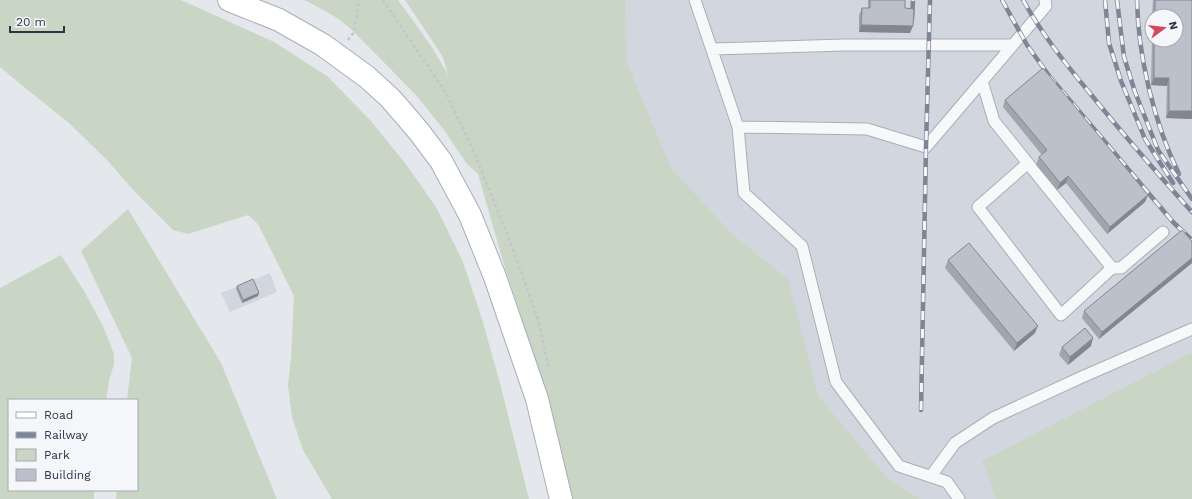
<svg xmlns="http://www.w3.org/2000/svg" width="1192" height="499" viewBox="0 0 1192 499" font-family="'Work Sans',sans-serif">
<rect width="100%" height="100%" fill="#e4e7ec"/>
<path fill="#d2d6de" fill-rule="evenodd" d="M525 0H1192V499H613ZM1152 16H1176V40H1152Z
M270 273 277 292 230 312 221 293Z"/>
<path fill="#c9d6c5" d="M0 0H181L274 42 327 76 370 120 405 163 436 207 463 262 482 319 500 383 529 499H332L303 450 292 417 288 385 291 359 294 296 258 224 248 215 188 234 173 230 134 191 108 161 69 123 24 87 0 67Z
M304 0H398L432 47 448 75 443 57 405 0H625L626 61 671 168 733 235 788 279 818 396 888 479 920 499H570L545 393 503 261 478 174 467 164 444 130 416 95 354 32C340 18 321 8 304 0Z
M128 209 221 363 277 499H116L117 490H137V400H127L132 358 81 251Z
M61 255 84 291 103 326 114 354V364L109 381 106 400H9V490H94V499H0V288Z
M1191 353 1192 356V499H996L982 461Z"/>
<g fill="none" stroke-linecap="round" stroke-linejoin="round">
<defs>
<path id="lane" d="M695 0 738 127
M712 49 844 45H1012
M982 81 994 121 1112 268H1121L1163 232
M1028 163 978 207 1061 315 1112 268
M931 476 955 443 993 418 1082 377 1192 329
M959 499 947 482 899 466 836 382 802 246 744 193 738 127 867 129 926 147 1046 6 1045 0"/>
<path id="secondary" d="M229 0 279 20 323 45 367 77 390 98 404 114 420 133 441 161 470 215 495 277 537 399 561 499"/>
</defs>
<use href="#lane" stroke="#a9aeb7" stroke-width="13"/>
<use href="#secondary" stroke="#a9aeb7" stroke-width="24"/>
<path stroke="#c2c5cb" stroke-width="2.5" stroke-dasharray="3 3" stroke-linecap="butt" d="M383 0 446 93 473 150 508 236 538 319 549 369
M348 40 354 32 359 0"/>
<use href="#lane" stroke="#f7f8fa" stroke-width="11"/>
<use href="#secondary" stroke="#fff" stroke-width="22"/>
<defs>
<path id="rail" d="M1002 0 1027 45 1050 77 1173 222 1192 240
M1023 0C1042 34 1064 62 1089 92 1122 133 1157 173 1192 212
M1105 0 1109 43 1121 81 1145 139 1173 183
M1117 0 1124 57 1135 92 1158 150 1192 199
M1137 0C1138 56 1154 123 1179 174
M912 19 913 0
M921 410 926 147 930 0"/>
</defs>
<use href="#rail" stroke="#7d8696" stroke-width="4.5"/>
<use href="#rail" stroke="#f4f6f9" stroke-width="3" stroke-dasharray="9" stroke-linecap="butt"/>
</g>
<path fill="#a1a5ae" d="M868 0H905V8L910 33 859 32V15L862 8H868Z
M1153 0H1192V119L1166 118 1167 86 1151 85 1152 37V40H1176V16H1152Z
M1005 100 1148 195 1145 202 1107 234 1066 183 1057 190 1036 165 1039 157 1042 155 1003 107Z
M1192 241V263L1099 339 1082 318 1084 311Z
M948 260 1035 333 1014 351 945 268Z
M237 286 258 296 242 303 236 289Z
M1091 346 1068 365 1059 355 1062 347Z"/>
<path fill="#83868d" d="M861 25 913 26 910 33 859 32Z
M1154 78H1169L1167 86 1151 85Z
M1169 111H1192V119L1166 118Z
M1068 176 1066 183 1057 190 1060 183Z
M1148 195 1145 202 1107 234 1110 227Z
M1192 258V263L1099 339 1102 332Z
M259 293 258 296 242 303 243 300Z
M1038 326 1035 333 1014 351 1017 343Z
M1093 338 1091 346 1068 365 1070 357Z"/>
<path fill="#bbc0ca" stroke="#83868d" d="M870 0H905V8L914 9 913 26 861 25 862 8H870Z
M1155 0H1192V111H1169V78H1154V40H1176V16H1155Z
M1043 68 1148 195 1110 227 1068 176 1060 183 1039 157 1047 150 1005 100Z
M1182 230 1192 241V258L1102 332 1084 311Z
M969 243 1038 326 1017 343 948 260Z
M253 279 259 293 243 300 237 286Z
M1085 328 1093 338 1070 357 1062 347Z"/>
<rect x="8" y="399" width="130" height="92" fill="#f4f6f9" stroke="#a4a8b1"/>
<rect x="16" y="412" width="20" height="6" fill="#ffffff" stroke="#a4a8b1"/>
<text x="44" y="419" font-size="12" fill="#2b3445">Road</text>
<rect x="16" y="432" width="20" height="6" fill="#7d8696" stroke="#a4a8b1"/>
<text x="44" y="439" font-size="12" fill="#2b3445">Railway</text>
<rect x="16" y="449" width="20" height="12" fill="#c9d6c5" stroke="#a4a8b1"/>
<text x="44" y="459" font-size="12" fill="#2b3445">Park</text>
<rect x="16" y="469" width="20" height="12" fill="#bbc0ca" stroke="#a4a8b1"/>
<text x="44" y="479" font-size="12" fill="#2b3445">Building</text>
<g transform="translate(1164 28) rotate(75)"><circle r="19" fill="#f4f6f9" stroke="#a4a8b1"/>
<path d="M0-3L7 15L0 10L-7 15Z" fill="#d1495b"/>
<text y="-6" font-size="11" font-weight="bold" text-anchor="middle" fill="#2b3445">N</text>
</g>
<path d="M10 26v6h54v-6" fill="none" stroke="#2b3445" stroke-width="2"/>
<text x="16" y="26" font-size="12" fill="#2b3445" stroke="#f4f6f9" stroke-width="3" paint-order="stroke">20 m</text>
</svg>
